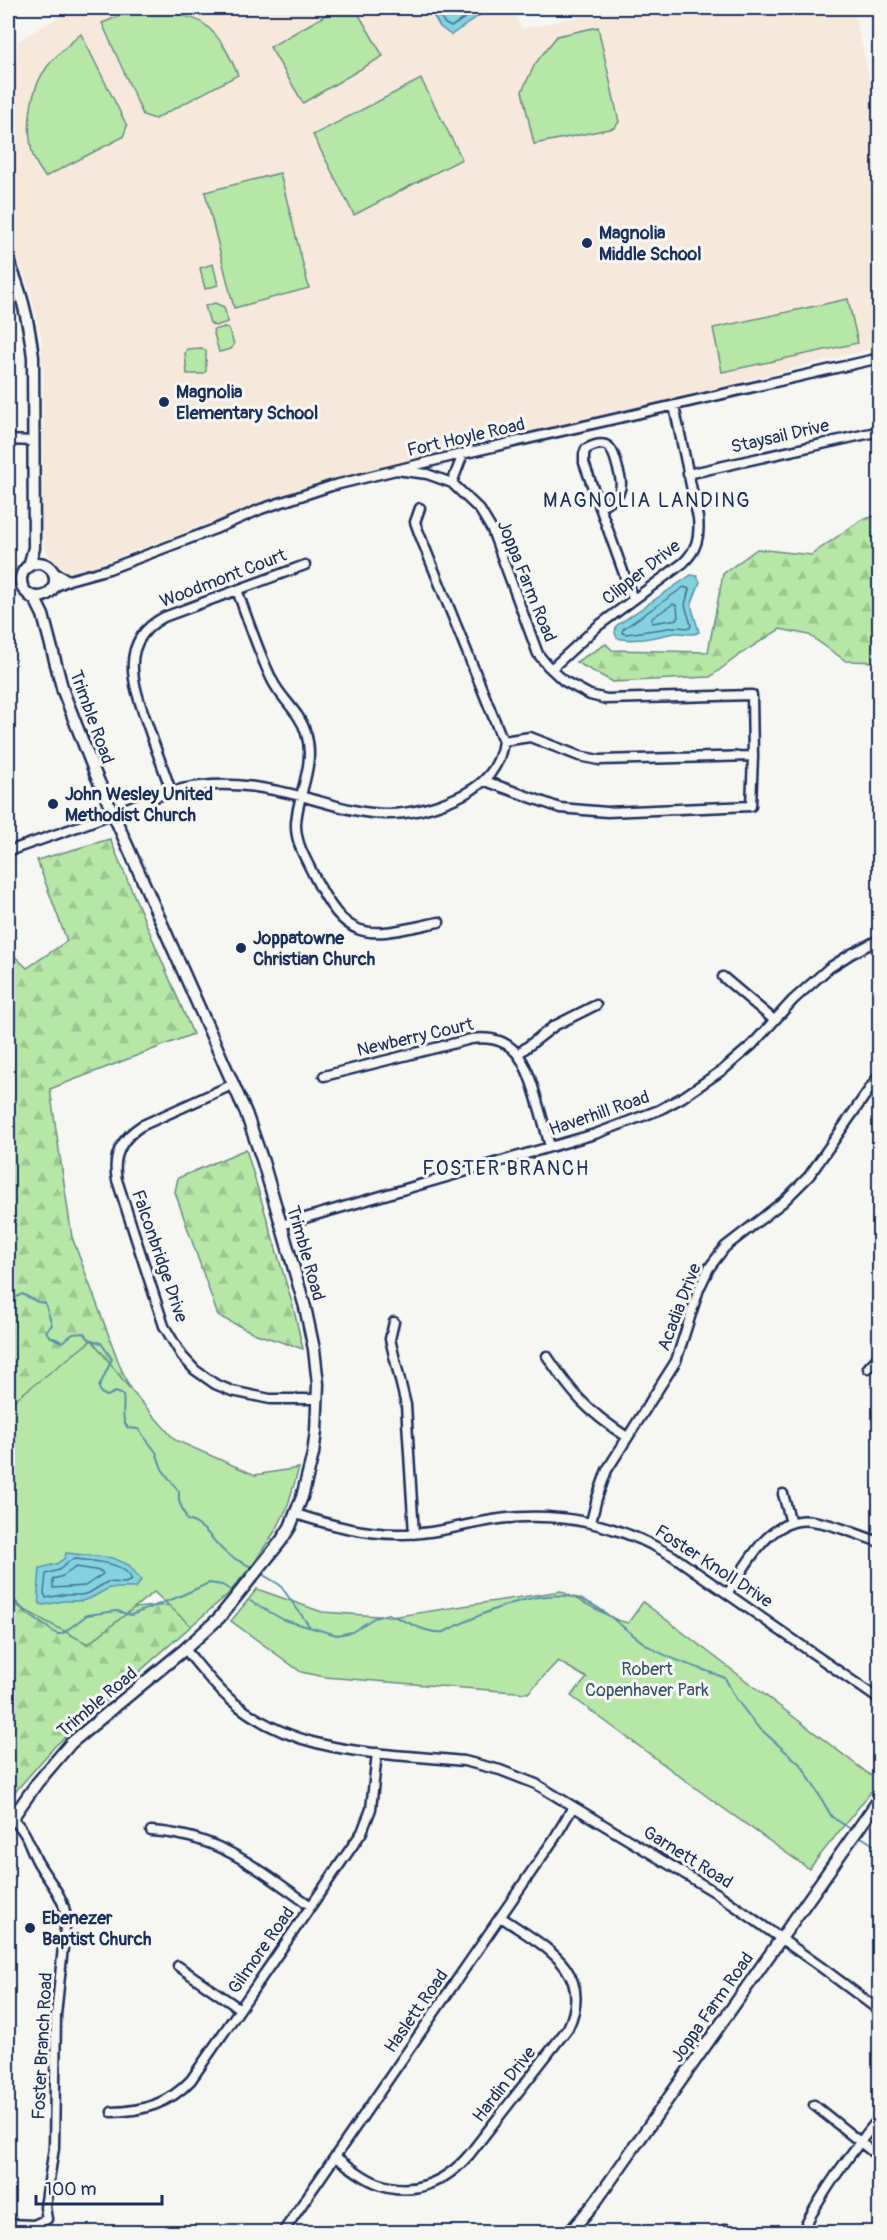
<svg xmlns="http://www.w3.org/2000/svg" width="887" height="2240" viewBox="0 0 887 2240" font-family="Pangolin,sans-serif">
<defs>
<pattern id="forest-firs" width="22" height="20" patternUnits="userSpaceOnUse" patternTransform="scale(1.5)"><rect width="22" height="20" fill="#b6e7a7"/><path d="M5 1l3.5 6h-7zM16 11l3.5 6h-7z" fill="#9cc692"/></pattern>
</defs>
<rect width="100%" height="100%" fill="#f6f6f2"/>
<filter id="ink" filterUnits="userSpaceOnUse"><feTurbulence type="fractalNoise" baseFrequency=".0167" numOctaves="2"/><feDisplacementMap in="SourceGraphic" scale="12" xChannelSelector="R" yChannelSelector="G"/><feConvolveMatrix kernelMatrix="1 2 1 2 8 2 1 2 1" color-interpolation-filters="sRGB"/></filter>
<g filter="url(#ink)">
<path fill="#f6e9db" d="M74 8H513L521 29 625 8H853L879 117V347L646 406 328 481 270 500 76 573 66 572 48 555 44 543 42 527 43 375 41 335 29 288 8 236V115L18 41Z"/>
<path fill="url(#forest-firs)" stroke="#688b82" stroke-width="1.5" d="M879 515V662L846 661 809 635 780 629 742 653 710 677 613 682 576 662 606 644 612 650 708 652 723 574 757 549 811 555 861 520Z
M110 839 193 1034 50 1089 72 1237 120 1366 169 1476 8 1418V950L27 968 67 941 37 860Z
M246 1149 293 1306 303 1349 256 1334 218 1316 175 1192 178 1178Z
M8 1551 36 1596 44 1622 107 1610 195 1603 191 1626 55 1746 8 1800Z"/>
<path fill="#b6e7a7" stroke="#688b82" stroke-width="1.5" d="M140 8C156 11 193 15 204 24 221 37 230 56 238 75L155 119 143 115 102 23Z
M338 8H355L383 56 303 103 270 47Z
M598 27 619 122 614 128 534 144 522 91 535 64 557 36Z
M81 34 127 126 123 137 45 177C41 170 35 163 33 156 26 129 29 90 47 67 56 55 69 44 81 34Z
M421 79 462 159 354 215 313 135Z
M280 173 309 288 234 308 205 192Z
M213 264 218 285 205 289 200 268Z
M848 299 858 343 722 372 713 328Z
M215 303 224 307 228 322 215 326 210 323 205 306Z
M225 327 229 330 234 344 231 349 219 352 213 330Z
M202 348 206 351V371L203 374H187L185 353 187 349Z
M92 1340 130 1389 175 1440 255 1475 299 1468 287 1508 277 1528 254 1563 227 1595 191 1626 154 1592 88 1644 8 1601V1405Z
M257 1589 322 1612 392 1617 561 1591 617 1620 628 1623 643 1602 879 1782 809 1869 716 1803 571 1696 587 1678 558 1661 528 1693 325 1677 301 1672 231 1621Z"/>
<path fill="#83d3df" stroke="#5991ab" stroke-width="1.5" d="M429 8H490L451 35 440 27Z
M691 575 697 576 700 582 691 605 699 632C691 637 684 632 675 633 657 636 635 643 617 638L615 633 616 626Z
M66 1553 113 1558 129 1565 141 1580 136 1588H109L91 1598 82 1601H63L44 1605 40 1604 38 1593 40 1568 56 1564 65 1558Z"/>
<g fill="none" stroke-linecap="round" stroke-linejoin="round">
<path stroke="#457192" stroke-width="1.5" d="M436 8 444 23 451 27 480 8
M684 587 689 589 685 605 691 625 690 628 676 627 626 634 622 633 623 629Z
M673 604 677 606 678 619 652 623V618Z
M77 1559C95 1562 124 1561 132 1580L125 1583 107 1582 89 1593 81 1595H62L46 1598 44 1593 46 1574 59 1570 71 1560Z
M76 1567 101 1571 103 1574 85 1586 53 1588V1579L63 1576Z"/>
<path stroke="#5991ab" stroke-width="2" d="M8 1302 22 1294 38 1302 45 1303 52 1325 46 1331 49 1336 62 1342 73 1334 84 1333 89 1339 101 1343 112 1359 99 1387 101 1393 107 1396 116 1392 123 1395C125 1406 120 1419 128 1428L138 1429 156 1452 162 1469 179 1492V1501L187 1520C206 1525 212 1541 226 1553 235 1560 246 1564 255 1569
M260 1573 280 1585 310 1627
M8 1597 16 1602 26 1613 57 1634H62L87 1615 117 1611 131 1615 178 1597 209 1583 222 1585 234 1592
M250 1601 284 1620 337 1635 352 1632 374 1618 388 1614C406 1620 424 1634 444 1632 480 1614 545 1583 585 1601 610 1612 629 1635 653 1649 676 1662 701 1668 725 1678L736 1699 757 1726 802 1766 832 1817 854 1831
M858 1835 880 1849"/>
<defs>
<path id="minor" d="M8 440 33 441
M396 470 427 474 452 483 480 510 492 530 538 654 547 665 564 681 590 695 606 699 752 695 753 756 751 806 607 812 560 808 485 781
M688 474 880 431
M452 483 463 454
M600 506C606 503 616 499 619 492 623 485 620 476 618 469 613 449 609 437 586 449L584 454V463L633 599
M420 508 415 522 419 533 503 741 530 737 579 756 599 760 753 756
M53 572 69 580
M52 588 69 580 109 569 215 529 261 509 331 486 453 456 880 358
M237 590C248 620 258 651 272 680 281 699 300 712 306 733 316 765 298 792 296 823 295 842 305 857 313 874 349 946 367 937 439 922
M551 669 598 626 683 563C697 550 700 536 698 518L674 406
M171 791C164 770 156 750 149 729 135 689 115 643 164 617L305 565
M8 851C43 839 79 827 114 813 143 802 170 789 201 786 236 782 269 788 304 797 331 804 359 814 388 814 412 814 436 807 458 797 483 786 500 769 503 741
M723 977 774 1020
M518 1054 554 1026 596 1005
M324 1076 471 1039C515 1033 526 1062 536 1097 541 1114 546 1131 550 1147
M234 1084 141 1126C121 1139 112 1157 117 1180L164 1326 182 1356 195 1370 215 1384 232 1391 270 1399H318
M281 1225 595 1134 659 1110 683 1097 724 1069 752 1045 793 1000 829 968 851 954 880 939
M394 1322 390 1339 406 1405 414 1534
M547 1356C573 1395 587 1411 627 1437
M868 1368 880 1355
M783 1494 791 1523
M296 1514C330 1525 363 1534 399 1534 431 1535 461 1525 493 1520 557 1510 618 1524 673 1556L880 1700
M591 1522 597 1498 607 1470 676 1361 699 1289 709 1268 725 1247 784 1201 809 1176 880 1074
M728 1593C747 1564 770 1515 812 1521 835 1524 858 1535 880 1542
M185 1649C200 1667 214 1686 232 1701 299 1757 382 1752 464 1761
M464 1761 500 1770 536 1784 718 1894 821 1967 880 2011
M151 1831C220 1835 257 1869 311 1906
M178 1966 240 2009
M814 2105 880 2158
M112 2112C143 2111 169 2104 191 2080L362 1832 371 1809 377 1753
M335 2157C348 2165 360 2176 374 2182 410 2198 445 2183 469 2155L568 2028C596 1969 541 1945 501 1917
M8 2224 34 2225 47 2219 45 2207 54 2148 56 2015 66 1918C64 1894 46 1879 36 1859 26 1838 29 1836 12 1818
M727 2229 735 2232
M283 2232 554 1839 573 1807
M802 2232C823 2190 850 2154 880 2117"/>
<path id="tertiary" d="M8 261C22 291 29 324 33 357L34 548 29 566
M21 580a17 17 0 1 1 34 0a17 17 0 1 1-34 0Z
M8 1824 37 1783 71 1743 185 1649 219 1618 281 1541 290 1527 302 1497 313 1454 316 1431 318 1384 314 1349 305 1307 263 1162 246 1113 95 773 63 691 43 615 36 601 28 594
M570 2232 594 2204 880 1798"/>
</defs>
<use href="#minor" stroke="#1b2f5e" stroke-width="13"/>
<use href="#tertiary" stroke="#1b2f5e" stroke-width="15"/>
<use href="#minor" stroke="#f6f6f2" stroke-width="8"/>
<use href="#tertiary" stroke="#f6f6f2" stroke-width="10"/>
</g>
</g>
<g fill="#1b2f5e" stroke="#f6f6f2" stroke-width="2">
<circle cx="587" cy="243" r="6"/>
<circle cx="164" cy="402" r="6"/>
<circle cx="53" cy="804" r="6"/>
<circle cx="241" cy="948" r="6"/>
<circle cx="30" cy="1928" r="6"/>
</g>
<g text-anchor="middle" stroke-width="6" stroke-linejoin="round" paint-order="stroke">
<g font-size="18" font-weight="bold" fill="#1b2f5e" stroke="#f6f6f2" text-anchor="start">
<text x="599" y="239">Magnolia<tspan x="599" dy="21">Middle School</tspan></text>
<text x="176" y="398">Magnolia<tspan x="176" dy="21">Elementary School</tspan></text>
<text x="65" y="800">John Wesley United<tspan x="65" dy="21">Methodist Church</tspan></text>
<text x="253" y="944">Joppatowne<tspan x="253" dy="21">Christian Church</tspan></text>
<text x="42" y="1924">Ebenezer<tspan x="42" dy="21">Baptist Church</tspan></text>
</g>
<g font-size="18" fill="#1b2f5e" stroke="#f6f6f2">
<text transform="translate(780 436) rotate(-13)" y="6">Staysail Drive</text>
<text transform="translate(466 437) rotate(-13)" y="6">Fort Hoyle Road</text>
<text transform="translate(641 572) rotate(-38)" y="6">Clipper Drive</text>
<text transform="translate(223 578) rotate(-21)" y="6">Woodmont Court</text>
<text transform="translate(527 581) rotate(68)" y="6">Joppa Farm Road</text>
<text transform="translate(92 717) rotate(70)" y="6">Trimble Road</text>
<text transform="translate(415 1037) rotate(-13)" y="6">Newberry Court</text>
<text transform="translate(599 1113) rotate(-19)" y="6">Haverhill Road</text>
<text transform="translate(306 1253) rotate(74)" y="6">Trimble Road</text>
<text transform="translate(160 1256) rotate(71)" y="6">Falconbridge Drive</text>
<text transform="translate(679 1307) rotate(-69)" y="6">Acadia Drive</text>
<text transform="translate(714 1566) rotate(33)" y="6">Foster Knoll Drive</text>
<text transform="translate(97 1702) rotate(-40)" y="6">Trimble Road</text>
<text transform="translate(688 1857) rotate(32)" y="6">Garnett Road</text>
<text transform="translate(261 1950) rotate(-55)" y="6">Gilmore Road</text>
<text transform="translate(712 2007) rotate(-55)" y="6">Joppa Farm Road</text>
<text transform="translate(416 2011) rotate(-55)" y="6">Haslett Road</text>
<text transform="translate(42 2046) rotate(-87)" y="6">Foster Branch Road</text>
<text transform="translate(504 2084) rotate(-52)" y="6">Hardin Drive</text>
</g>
<g font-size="18" fill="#3a546d" stroke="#f6f6f2">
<text x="647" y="1675">Robert<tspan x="647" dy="21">Copenhaver Park</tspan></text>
</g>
<g font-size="20" letter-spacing="1.5" fill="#1b2f5e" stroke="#f6f6f2">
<text x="647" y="507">MAGNOLIA LANDING</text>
<text x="506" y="1175">FOSTER BRANCH</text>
</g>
</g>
<rect width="887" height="2240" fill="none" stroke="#f6f6f2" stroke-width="30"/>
<rect x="15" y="15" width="857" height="2210" fill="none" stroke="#1b2f5e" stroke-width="2" filter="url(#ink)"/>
<path d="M36 2195v9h126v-9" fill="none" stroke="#1b2f5e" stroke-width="3"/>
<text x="45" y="2195" font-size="18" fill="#1b2f5e" stroke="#f6f6f2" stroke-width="4.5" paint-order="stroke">100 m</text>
</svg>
